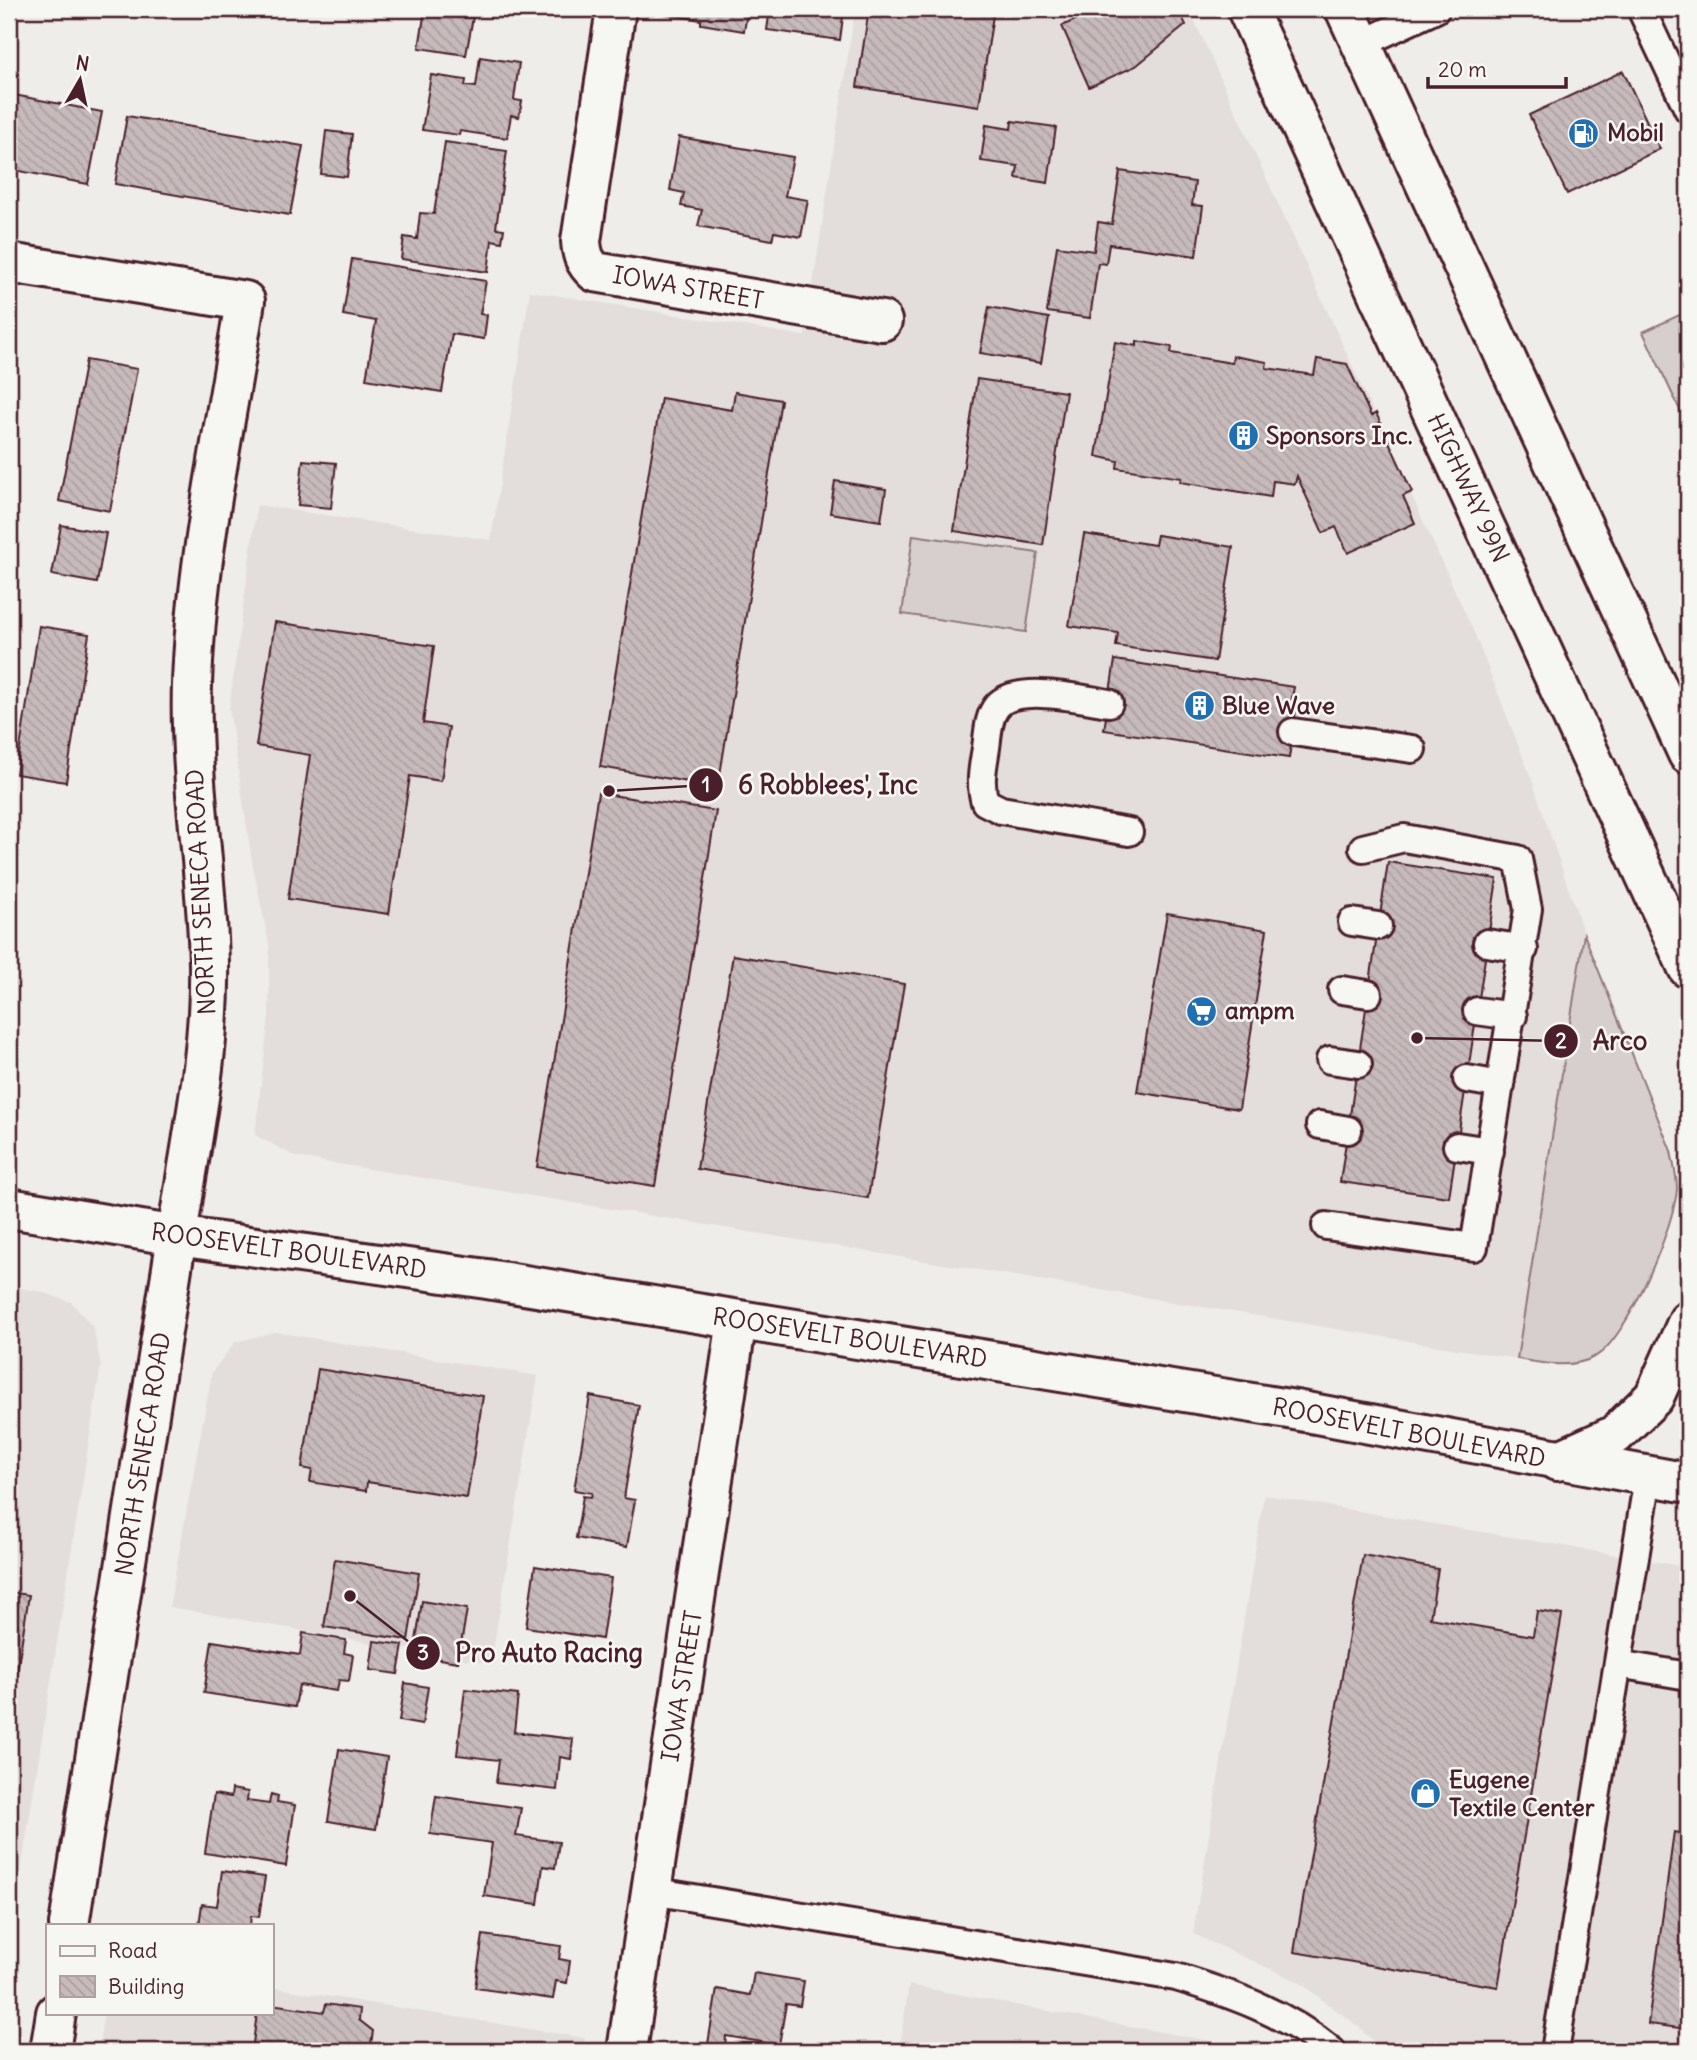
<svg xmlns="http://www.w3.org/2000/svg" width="1697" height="2060" viewBox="0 0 1697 2060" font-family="Delius,sans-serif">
<defs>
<pattern id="building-back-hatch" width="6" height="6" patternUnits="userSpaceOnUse" patternTransform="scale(1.75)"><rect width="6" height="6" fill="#c6babb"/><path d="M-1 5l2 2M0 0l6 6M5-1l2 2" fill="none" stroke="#ac9fa1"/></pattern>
</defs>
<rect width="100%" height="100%" fill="#efedea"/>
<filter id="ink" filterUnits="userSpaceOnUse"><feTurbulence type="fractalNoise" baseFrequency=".0143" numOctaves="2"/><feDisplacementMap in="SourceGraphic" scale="14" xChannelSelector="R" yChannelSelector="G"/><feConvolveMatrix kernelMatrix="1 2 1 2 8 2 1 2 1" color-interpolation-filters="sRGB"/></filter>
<g filter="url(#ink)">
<path fill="#e3dedc" d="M855 9H1189L1474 632 1532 780 1584 934 1517 1359 296 1157 255 1135 269 1015V944L252 862 229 708 257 505 491 540 530 291 805 336Z
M9 1286 42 1292 71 1302 93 1327 101 1365 9 1947Z
M276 1332 538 1376 491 1664 169 1607 212 1372 235 1342Z
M1264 1495 1688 1567V2051H1384L1355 2024 1299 1982 1193 1934Z
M909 1985 1264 2051H899Z
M271 1987 585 2038 583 2051H98L104 2013H271Z"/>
<path fill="#d7cfce" stroke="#90777c" stroke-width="2" d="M1688 311V427L1643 332Z
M913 535 1038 553 1026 632 902 614Z
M1584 934 1671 1151C1673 1163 1677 1176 1677 1188 1675 1225 1627 1339 1596 1356 1571 1370 1543 1363 1517 1359Z"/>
<path fill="url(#building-back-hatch)" stroke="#4a1f2b" stroke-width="2" d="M646 9H748L744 31 701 24V20L646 11Z
M770 9H844L840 40 767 30Z
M869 9H956L993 15 979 106 857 87Z
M1099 9H1178L1186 25 1136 66 1089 87 1062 26Z
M425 10 473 17 466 55 419 48Z
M480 57 519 63 514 100 522 101 519 117 511 115 507 138 460 131 459 135 422 130 431 75 466 80 465 86 476 87Z
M1623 71 1660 149 1567 194 1529 115Z
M9 94 102 112 88 184 9 169Z
M127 116 303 146 290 215 115 184Z
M1012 121 1056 127 1048 183 1016 178 1018 166 981 161 986 125 1011 129Z
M326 131 352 134 347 177 321 174Z
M679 137 793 157 785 196 808 200 801 237 774 232 772 240 698 226 702 210 681 206 684 193 670 190Z
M445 142 507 151 496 228 504 229 502 242 492 240 488 272 401 259 404 237 417 239 420 213 434 214Z
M1120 171 1195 182 1192 205 1203 206 1196 256 1109 244 1106 264 1098 263 1090 318 1047 312 1057 246 1094 251 1098 222 1112 224Z
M352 259 486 281 480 314 487 315 484 339 452 334 442 392 366 379 376 321 343 315Z
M989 307 1049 318 1041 363 980 353Z
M1137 341 1172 347 1171 353 1232 363 1233 356 1267 362 1266 368 1314 375 1317 359 1347 364 1371 416 1376 413 1412 492 1403 496 1415 523 1348 553 1336 527 1323 533 1297 476 1295 484 1273 481 1271 497 1180 482 1181 478 1117 468 1118 461 1096 456 1115 342 1137 346Z
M86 360 137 369 110 511 59 501Z
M977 379 1066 392 1043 545 954 531Z
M735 392 781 400 718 787 600 767 661 398 732 410Z
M303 460 336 463 331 508 298 505Z
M835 481 886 489 881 521 830 513Z
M61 525 106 533 97 583 52 575Z
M1084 534 1155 545 1157 535 1233 547 1215 661 1116 646 1118 633 1069 626Z
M275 622 434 646 423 723 449 727 441 781 410 776 389 914 288 899 310 755 256 746Z
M39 626 89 634 66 782 16 774Z
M1115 660 1294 687 1290 709 1296 710 1289 758 1104 730Z
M598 793 716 811 655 1186 537 1167Z
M1388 862 1497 879 1449 1197 1340 1182Z
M1167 913 1267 930 1239 1109 1137 1092Z
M733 955 904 984 868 1198 697 1169Z
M318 1369 483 1396 467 1498 367 1482 366 1491 310 1482 312 1470 302 1468Z
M590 1396 639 1405 624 1498 635 1500 627 1547 576 1538 583 1496 591 1497 592 1493 574 1490Z
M1363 1555 1438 1569 1430 1618 1533 1636 1537 1611 1562 1615 1498 1987 1294 1952Z
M335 1559 419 1573 408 1640 324 1627Z
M535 1566 611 1578 602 1639 526 1627Z
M9 1592 29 1595 9 1723Z
M422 1601 467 1609 458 1662 414 1655Z
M303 1633 346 1640 344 1653 353 1655 349 1681 339 1680 337 1691 299 1685 295 1707 204 1693 212 1641 300 1655Z
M374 1641 403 1645 398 1674 370 1670Z
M405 1683 428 1687 422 1725 399 1721Z
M465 1689 518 1695 514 1732 573 1739 571 1759 560 1757 557 1790 496 1783 499 1760 457 1755Z
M339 1749 387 1757 376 1829 328 1821Z
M232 1789 248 1792 247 1801 269 1804 271 1794 278 1796 277 1802 295 1805 286 1866 205 1853 214 1794 231 1797Z
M436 1796 521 1808 516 1836 559 1842 555 1868 543 1866 538 1904 484 1896 492 1843 430 1834Z
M1674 1832 1688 1834V2029L1648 2024Z
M222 1871 265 1877 259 1917 251 1916 250 1925H199L202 1904 217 1906Z
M483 1935 561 1946 559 1959 570 1961 567 1983 556 1981 553 1999 475 1988Z
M754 1973 804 1981 800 2006 786 2004 779 2045 726 2036 725 2047 708 2044 717 1989 750 1995Z
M271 2004 324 2012 326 2004 360 2009 359 2020 373 2031 370 2051H252L257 2013H271Z"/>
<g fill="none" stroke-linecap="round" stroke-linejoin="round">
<defs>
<path id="service" d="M1641 9 1688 109
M1361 44 1436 9
M1109 703C1082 699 1017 683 997 706 988 717 988 734 986 748 983 767 979 783 985 802L1001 810 1129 832
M1293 732 1412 749
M1352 922 1378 926
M1487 943 1524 949
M1342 990 1368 994
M1477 1011 1513 1016
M1330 1060 1358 1064
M1467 1079 1501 1085
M1320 1125 1348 1130
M1457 1146 1490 1151
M1326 1226 1474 1247 1528 909 1518 859 1404 838 1363 848
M1618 1664 1688 1676
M651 1891 1176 1977C1232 1994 1286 2013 1332 2051
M1555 2051 1648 1477"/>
<path id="minor" d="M616 9 581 241C582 254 584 262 595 272L882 321
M9 263 245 301C226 424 196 560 192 684 189 777 207 870 209 964 211 1055 190 1146 177 1236
M627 2051 737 1320"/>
<path id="secondary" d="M9 1208 177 1236 487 1279 1295 1410 1688 1483
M69 1925 177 1236
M50 2051 56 2013"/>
<path id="primary" d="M1247 9 1688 968
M1345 9 1688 754
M1557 1461 1615 1435 1654 1397 1688 1321"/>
</defs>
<use href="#service" stroke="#4a1f2b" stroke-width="32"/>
<use href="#minor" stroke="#4a1f2b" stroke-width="44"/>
<use href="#secondary" stroke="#4a1f2b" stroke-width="44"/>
<use href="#primary" stroke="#4a1f2b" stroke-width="44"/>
<use href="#service" stroke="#f6f6f2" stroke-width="26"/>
<use href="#minor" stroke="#f6f6f2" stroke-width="38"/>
<use href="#secondary" stroke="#f6f6f2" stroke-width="38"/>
<use href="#primary" stroke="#f6f6f2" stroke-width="38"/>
</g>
</g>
<defs>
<symbol id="fuel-disc" viewBox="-11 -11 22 22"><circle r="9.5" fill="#1f6fb2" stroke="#f6f6f2"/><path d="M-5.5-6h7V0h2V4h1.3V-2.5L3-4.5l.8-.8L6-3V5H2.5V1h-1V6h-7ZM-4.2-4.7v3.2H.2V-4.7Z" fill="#fff"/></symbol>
<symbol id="building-disc" viewBox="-11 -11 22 22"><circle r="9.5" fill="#1f6fb2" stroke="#f6f6f2"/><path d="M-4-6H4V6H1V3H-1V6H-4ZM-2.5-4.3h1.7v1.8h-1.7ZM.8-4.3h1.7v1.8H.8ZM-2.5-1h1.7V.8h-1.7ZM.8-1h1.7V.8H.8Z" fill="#fff"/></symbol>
<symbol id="supermarket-disc" viewBox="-11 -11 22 22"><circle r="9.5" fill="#1f6fb2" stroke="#f6f6f2"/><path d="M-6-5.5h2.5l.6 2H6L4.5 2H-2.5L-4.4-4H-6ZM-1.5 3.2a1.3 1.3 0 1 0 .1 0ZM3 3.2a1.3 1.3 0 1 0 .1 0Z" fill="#fff"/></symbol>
<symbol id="shop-disc" viewBox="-11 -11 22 22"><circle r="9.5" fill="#1f6fb2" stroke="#f6f6f2"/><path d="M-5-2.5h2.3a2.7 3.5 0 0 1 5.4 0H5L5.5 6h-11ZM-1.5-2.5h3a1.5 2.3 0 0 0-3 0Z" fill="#fff"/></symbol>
</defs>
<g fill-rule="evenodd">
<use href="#fuel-disc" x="1566" y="116" width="35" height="35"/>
<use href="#building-disc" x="1226" y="418" width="35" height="35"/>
<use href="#building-disc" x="1182" y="688" width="35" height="35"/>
<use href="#supermarket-disc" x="1184" y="994" width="35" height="35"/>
<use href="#shop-disc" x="1408" y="1776" width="35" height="35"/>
</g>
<g text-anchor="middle" stroke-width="5" stroke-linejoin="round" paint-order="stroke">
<g font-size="24" font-weight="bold" fill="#4a1f2b" stroke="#f6f6f2" text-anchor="start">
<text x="1607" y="141">Mobil</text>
<text x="1266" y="444">Sponsors Inc.</text>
<text x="1222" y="714">Blue Wave</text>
<text x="1225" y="1019">ampm</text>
<text x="1449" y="1788">Eugene<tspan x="1449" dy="28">Textile Center</tspan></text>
</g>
<g font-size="24" fill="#4a1f2b" stroke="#f6f6f2">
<text transform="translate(688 288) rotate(10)" y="8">IOWA STREET</text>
<text transform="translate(1468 488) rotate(65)" y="8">HIGHWAY 99N</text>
<text transform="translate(201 892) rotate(-93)" y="8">NORTH SENECA ROAD</text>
<text transform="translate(289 1251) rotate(8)" y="8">ROOSEVELT BOULEVARD</text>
<text transform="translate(850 1338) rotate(9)" y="8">ROOSEVELT BOULEVARD</text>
<text transform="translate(1409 1433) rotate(11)" y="8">ROOSEVELT BOULEVARD</text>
<text transform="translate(143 1454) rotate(-81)" y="8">NORTH SENECA ROAD</text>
<text transform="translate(682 1686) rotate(-81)" y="8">IOWA STREET</text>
</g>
</g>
<path fill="none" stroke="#4a1f2b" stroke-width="2.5" d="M609 791L706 785M1417 1038L1561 1041M350 1596L423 1653"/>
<g fill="#4a1f2b" stroke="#f6f6f2" stroke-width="2.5">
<circle cx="609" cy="791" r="7"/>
<circle cx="1417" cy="1038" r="7"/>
<circle cx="350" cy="1596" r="7"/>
<circle cx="706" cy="785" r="18"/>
<circle cx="1561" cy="1041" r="18"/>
<circle cx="423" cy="1653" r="18"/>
</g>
<g font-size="21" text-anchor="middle" font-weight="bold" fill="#fff">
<text x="706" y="792">1</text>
<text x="1561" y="1048">2</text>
<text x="423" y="1660">3</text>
</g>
<g font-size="26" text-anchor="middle" font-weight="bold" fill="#4a1f2b" stroke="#f6f6f2" stroke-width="5" stroke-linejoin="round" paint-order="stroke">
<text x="828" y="794">6 Robblees', Inc</text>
<text x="1620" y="1050">Arco</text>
<text x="549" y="1662">Pro Auto Racing</text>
</g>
<rect width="1697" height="2060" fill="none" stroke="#f6f6f2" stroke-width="35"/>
<rect x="18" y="18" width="1662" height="2025" fill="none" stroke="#4a1f2b" stroke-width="2.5" filter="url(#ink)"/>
<rect x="46" y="1924" width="228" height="91" fill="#f6f6f2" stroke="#b1a0a2" stroke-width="2"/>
<rect x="60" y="1946" width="35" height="10" fill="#f6f6f2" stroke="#b1a0a2" stroke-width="2"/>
<text x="108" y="1958" font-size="21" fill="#4a1f2b">Road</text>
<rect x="60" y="1976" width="35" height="21" fill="url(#building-back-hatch)" stroke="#b1a0a2" stroke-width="2"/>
<text x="108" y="1994" font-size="21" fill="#4a1f2b">Building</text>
<g transform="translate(80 80) rotate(9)" stroke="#f6f6f2" stroke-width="5" paint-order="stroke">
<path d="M0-5L12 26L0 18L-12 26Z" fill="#4a1f2b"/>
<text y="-10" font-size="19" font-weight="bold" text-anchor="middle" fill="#4a1f2b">N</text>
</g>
<path d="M1428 77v10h138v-10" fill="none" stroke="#4a1f2b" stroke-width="3.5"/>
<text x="1438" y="77" font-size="21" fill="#4a1f2b" stroke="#f6f6f2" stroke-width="5" paint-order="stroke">20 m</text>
</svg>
